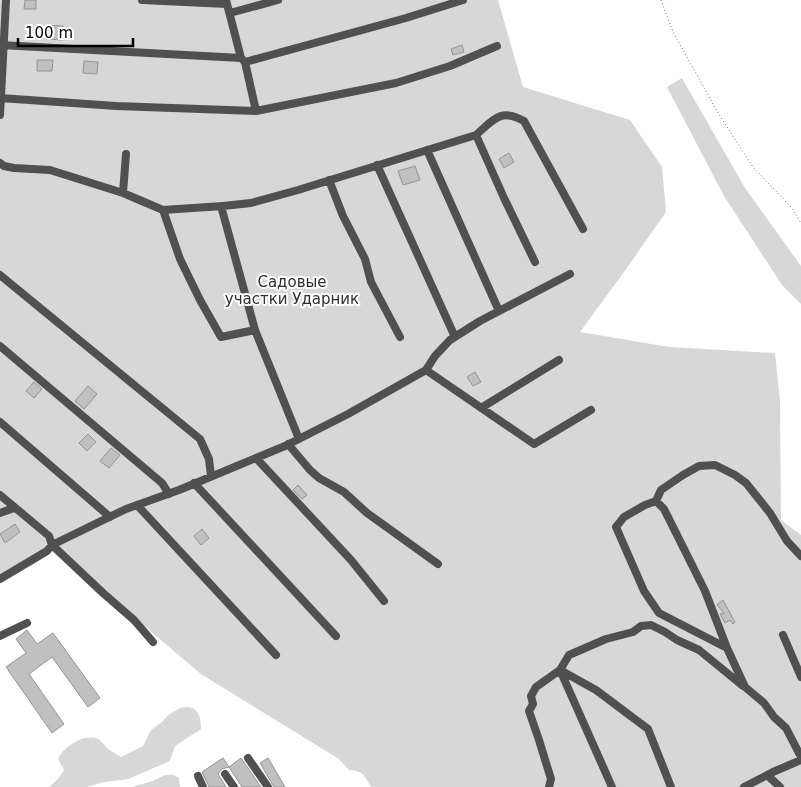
<svg xmlns="http://www.w3.org/2000/svg" width="801" height="787" viewBox="0 0 801 787" font-family="'DejaVu Sans',sans-serif">
<rect width="100%" height="100%" fill="#fff"/>
<path fill="#d7d7d7" d="M0 0H498L523 87 630 120 662 167 666 212 624 272 580 332 669 347 775 353 780 401 781 520 801 535V787H371C364 775 364 771 349 770L339 759 201 674 129 613 54 544 0 576Z
M682 78 745 188 801 266V304L782 285 724 196 667 87Z
M186 707C199 707 201 718 201 729L175 746 170 761 128 779 104 782 87 787H49L58 779 64 770 58 759C63 747 85 733 98 739 102 741 104 745 107 748 111 751 116 754 121 757L143 746 151 730 162 722 168 715 180 708Z
M165 775H174L179 778 180 787H133C138 784 144 784 149 782 155 781 160 777 165 775Z"/>
<path fill="#c0c0c0" stroke="#949494" d="M25 0H36V9H24Z
M46 25 63 26V40L46 39Z
M462 45 464 52 453 55 451 49Z
M37 60H53L52 71H37Z
M84 61 98 62 97 74 83 73Z
M509 153 514 162 504 168 499 159Z
M415 166 420 180 403 185 398 171Z
M475 372 481 382 473 386 467 377Z
M34 382 42 389 34 398 26 391Z
M88 386 97 394 84 409 75 401Z
M88 434 96 442 87 451 79 443Z
M111 448 120 455 109 468 100 461Z
M298 485 307 495 302 499 293 490Z
M15 524 20 532 5 543 0 534Z
M202 529 209 538 201 545 194 536Z
M723 600 735 622 733 624 730 620 725 623 720 614 724 613 717 605Z
M27 630 37 644 53 633 100 698 88 707 52 657 29 674 64 724 52 733 6 667 26 653 16 639Z
M223 758 229 767 222 769 218 774 226 787H209L202 772Z
M241 758 261 787H242L229 767Z
M268 758 285 787H274L260 763Z"/>
<g fill="none" stroke-linecap="round" stroke-linejoin="round">
<path stroke="#727272" stroke-width="1" stroke-dasharray="1 2.5" stroke-linecap="butt" d="M661 0 673 32 718 113 753 167 791 207 801 223"/>
<path stroke="#505050" stroke-width="8" d="M142 0 227 4
M226 0 241 58 245 62 256 111
M230 13 278 0
M0 45 241 58
M245 62 406 18 463 0
M0 98 116 106 256 111 396 83 450 66 497 46
M0 115 6 0
M476 135 504 198 535 262
M427 150 499 311
M0 163 4 166 14 168 50 170 123 193 163 210 223 206 251 203 298 190 476 135C494 119 501 108 524 121L583 229
M377 165 455 337
M329 180 343 216 365 259 371 282 400 337
M123 193 126 154
M221 206 255 330 299 439
M163 210 180 259 200 300 221 337 255 330
M0 275 200 439 209 459 211 476
M0 346 162 483 169 494
M426 370 435 356 450 340 480 321 570 274
M481 408 559 360
M0 422 110 517
M288 444 310 470 319 478 344 492 367 513 438 564
M256 458 351 560 384 601
M194 483 336 636
M0 495 49 536 52 545 126 509 179 490 285 446 348 414 426 370 534 444 591 410
M656 501 664 509 705 591 727 648
M137 505 276 655
M0 513 14 508
M801 556 787 541 770 513 746 483 735 475 715 465 699 466 683 475 661 490 656 501 645 505 624 517 616 527 644 591 659 613 727 648 745 687 764 703 774 717 786 728 801 757
M0 579 47 551 52 545 103 593 134 620 153 642
M783 635 801 677
M0 636 27 623
M248 758 268 787
M225 774 234 787
M767 775 780 787
M198 776 203 787
M549 787 551 779 539 740 529 711 533 704 531 696 536 687 560 670 569 655 606 639 633 632 641 626 651 625 665 632 677 640 699 650 743 686
M612 787 560 670 596 690 648 729 671 787
M744 787 773 772 801 760"/>
</g>
<g text-anchor="middle" stroke-width="4" stroke-linejoin="round" paint-order="stroke">
<g font-size="15" fill="#2e2e2e" stroke="#fff">
<text x="292" y="287">Садовые<tspan x="292" dy="17">участки Ударник</tspan></text>
</g>
</g>
<path d="M18 38v8h115v-8" fill="none" stroke="#000000" stroke-width="2.5"/>
<text x="25" y="38" font-size="15" fill="#000000" stroke="#ffffff" stroke-width="4" paint-order="stroke">100 m</text>
</svg>
